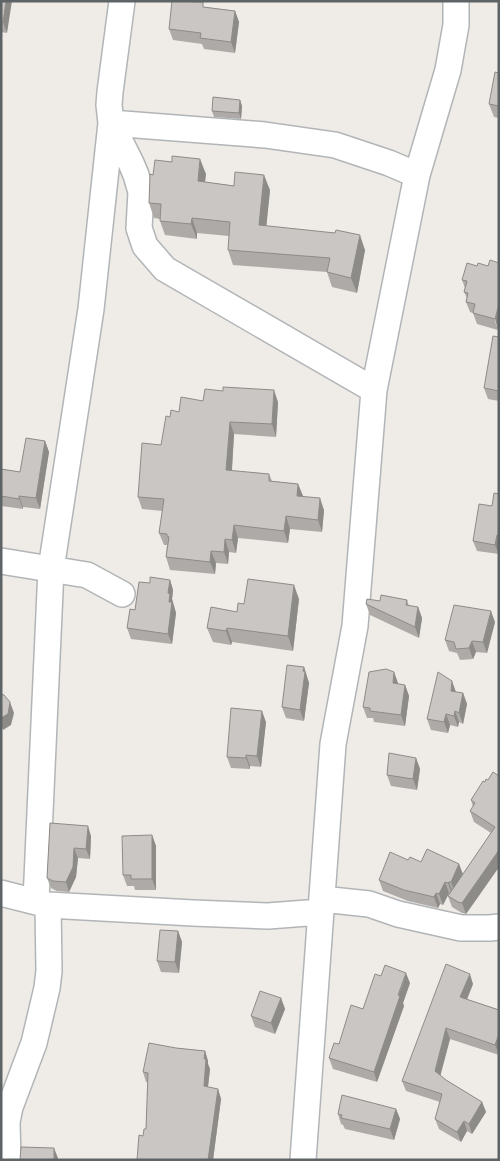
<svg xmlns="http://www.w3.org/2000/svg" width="500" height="1161" viewBox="0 0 500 1161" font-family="Lato,sans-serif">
<rect width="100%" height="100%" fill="#efebe7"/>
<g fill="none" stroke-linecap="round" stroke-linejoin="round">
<defs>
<path id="street" d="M122 1 110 92 109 105 111 123 131 163 136 175 141 192 139 228 145 246 165 269 374 390
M1 561 87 575 122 594
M1 893 48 905 193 913 268 916 320 912
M322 899 369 904 398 914 461 928H490L499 927
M36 901 51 569 91 309 111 123 265 135 335 145 389 163 417 175
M8 1160 7 1122 10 1107 34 1043 47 988 49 971 48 905
M303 1160 333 744 355 626 374 390 417 175 448 70 456 25V1"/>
</defs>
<use href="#street" stroke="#b2b5b7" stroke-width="28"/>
<use href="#street" stroke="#fff" stroke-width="25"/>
</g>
<path fill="#aeaaa8" d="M1 1 7 33 1 32Z
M205 7 235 11 239 22 235 53 204 49 202 44 173 40 169 29Z
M499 73V118L494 117 489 104Z
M240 100 242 106 241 119 214 117 212 111Z
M172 162 206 174 205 182 270 190 266 226 365 250 357 293 332 287 327 272 233 265 228 250 229 236 197 233V239L165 235 160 221V219L154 218 149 203 153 175Z
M477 266 498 330 477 324 473 313 470 312 466 302 467 298 464 292 465 288 462 280Z
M499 337V401L488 399 484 388Z
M203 401 278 402 276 437 234 434 232 471 269 474 272 481 298 484 303 496 324 510 322 532 290 529 288 543 238 538 236 553 229 552 228 564 216 563 215 574 170 570 166 557 167 545H164L159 533 163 511 142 509 138 497 161 445 170 417Z
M45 441 49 452 40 509 23 507V509L1 506V469L20 472Z
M499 494V554L477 551 473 541Z
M170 580 173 590 172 599 176 613 172 644 131 639 127 628 135 610 150 583Z
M299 599 293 651 232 642 231 645 213 642 207 628 237 612 244 604Z
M407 600 409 606 418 607 422 618 419 638 370 615 366 604 380 601Z
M495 622 487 653 476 652 473 659 460 660 457 653 449 651 445 640Z
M304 667 309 683 304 721 286 718 282 707Z
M394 672 398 684 405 685 409 696 405 726 374 722 373 718H367L363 707Z
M456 692 463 693 467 704 463 724 459 722 458 727 450 725 448 733 431 730 427 719Z
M266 722 261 767 250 766V769L231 768 227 757Z
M416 758 420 769 417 790 391 786 387 775Z
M493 772 499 867 466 914 462 913 452 907 448 896 450 893H449L443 905 440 904 438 908 408 901 383 891 379 880 408 860 421 862 459 864 463 874 491 833 474 822 470 811 473 807 471 800 485 782 488 780Z
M50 823 91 836 90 859 78 858 76 877 69 892 57 891 51 888 47 878Z
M152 835 156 846V890H135L134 886H127L123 875Z
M178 931 182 942 179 973 161 972 157 961Z
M410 983 403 1003 404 1006 377 1082 333 1069 329 1058 363 1009Z
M473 984 467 1000 499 1010V1055L450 1039 440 1075 446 1080 482 1102 486 1112 472 1134 467 1131 461 1142 439 1129 435 1119 440 1102 406 1091 402 1081Z
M281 998 285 1009 275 1034 255 1027 251 1016Z
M176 1048 205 1051 208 1061V1064L210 1069 208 1087 218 1089 221 1099 213 1160H137L143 1136 146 1129 148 1082H146L143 1072Z
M396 1109 400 1119 394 1140 345 1129 343 1125 341 1124 338 1114Z"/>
<path fill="#8d8b88" d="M6 1H12L7 33 3 22Z
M235 11 239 22 235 53 231 42Z
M240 100 242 106 241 119 239 113Z
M200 159 206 174 203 196 198 181Z
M264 175 270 190 265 240 259 225Z
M192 218 197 233V239L191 224Z
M360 235 365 250 357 293 351 278Z
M499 304V329L498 330 495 319Z
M274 390 278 402 276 437 272 424Z
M230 422 234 434 231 483 226 470Z
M45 441 49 452 40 509 36 498Z
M298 484 303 496H297Z
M19 496 23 507V509L19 499Z
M320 498 324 510 322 532 318 520Z
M286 516 290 529 288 543 284 531Z
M234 525 238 538 236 553 232 540Z
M497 535 499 541V554L495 545Z
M225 539 229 552 228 564 224 552Z
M211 551 216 563 215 574 210 562Z
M170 580 173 590 172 599 176 613 172 644 168 634 169 602 168 593Z
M294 585 299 599 293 651 288 636Z
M418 607 422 618 419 638 415 627Z
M491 611 495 622 487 653 483 642Z
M227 628 232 642 231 645 226 631Z
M472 641 476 652 473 659 469 648Z
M304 667 309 683 304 721 300 710Z
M394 672 398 683 397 694 393 683Z
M452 681 456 692 455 702 451 691Z
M405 685 409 696 405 726 401 715Z
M463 693 467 704 463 724 459 713Z
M10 702 14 713 11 725 3 730 1 724V718Z
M262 711 266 722 261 767 257 756Z
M455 711 459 722 458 727 454 716Z
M446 714 450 725 448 733 444 722Z
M246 755 250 766V769L246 758Z
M416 758 420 769 417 790 413 779Z
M88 826 91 836 90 859 86 849Z
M152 835 156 846V890L152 879Z
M74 848 78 858 76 877 69 892 66 882Z
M499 850V867L466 914 462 903Z
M459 864 463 875 455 893 451 882Z
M445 882 449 893 443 905 439 894Z
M449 882 453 893 452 894 448 883Z
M436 893 440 904 438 908 434 897Z
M178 931 182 942 179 973 175 962Z
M406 973 410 983 403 1003 404 1006 377 1082 374 1072Z
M470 974 473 984 463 1008 460 997Z
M281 998 285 1009 275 1034 271 1023Z
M446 1028 450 1039 439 1081 435 1071Z
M499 1035V1054L495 1045Z
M205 1051 208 1061V1064L210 1069 207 1095 204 1086Z
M218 1089 221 1099 213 1160H208Z
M482 1102 486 1112 472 1134 469 1124Z
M396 1109 400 1119 394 1140 390 1129Z
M464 1121 467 1131 461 1142 457 1132Z
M54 1148 58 1158V1160H54Z"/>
<path fill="#cac6c3" stroke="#8d8b88" d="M1 1H6L3 22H1Z
M172 1 203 2V7L235 11 231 42 200 38 201 33 169 29Z
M495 72 499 73V106L489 104Z
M213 97 240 100 239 113 212 111Z
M172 156 200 159 198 181 234 186 235 172 264 175 259 225 335 233 336 230 360 235 351 278 327 272 330 258 228 250 230 222 192 218 191 224 160 221 161 204 149 203 150 174 153 175 155 160 172 162Z
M490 260 499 263V304L495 319 473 313 475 304 466 302 468 293 464 292 467 281 462 280 467 263 477 266 478 263 488 266Z
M493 336 499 337V391L484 388Z
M223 387 274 390 272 424 230 422 226 470 269 474V481L298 484 297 496 320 498 318 520 286 516 284 531 234 525 232 540 225 539 224 552 211 551 210 562 166 557 169 537 167 536V534L159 533 164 499 138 497 142 443 161 445 166 416 170 417 171 410 179 412 181 397 203 401 205 389 223 391Z
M26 438 45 441 36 498 19 496V499L1 496V469L20 472Z
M494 493 499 494V535H497L495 545 473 541 479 504 492 506Z
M150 577 170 580 168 593 170 594 169 602H172L168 634 127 628 130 609 135 610 139 582 150 583Z
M248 579 294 585 288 636 227 628 226 631 207 628 211 607 237 612 238 603 244 604Z
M381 595 407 600 406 605 418 607 415 627 366 604 367 599 380 601Z
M454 605 491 611 483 642 472 641 469 648 456 649 454 642 445 640Z
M287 665 304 667 303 671 305 672 300 710 282 707Z
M386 669 394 672 393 683 405 685 401 715 370 711V708L363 707 369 672Z
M438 672 452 681 451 691 463 693 459 713 455 711 454 716 446 714 444 722 427 719Z
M1 694 4 695 10 702 8 714 1 718Z
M231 708 262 711 257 756 246 755V758L227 757Z
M389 753 416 758 413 779 387 775Z
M493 772 499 776V850L462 903 458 902 448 896 495 827 470 811 475 803 471 800 483 781 485 782 486 779 488 780Z
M50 823 88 826 86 849 74 848 73 867 66 882 53 881 47 878Z
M152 835V879H131V875H123L122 836Z
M427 849 459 864 451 882H449L448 883 445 882 439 894 436 893 434 897 404 890 379 880 390 852 408 860 410 857 421 862Z
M160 930 178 931 175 962 157 961Z
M446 964 470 974 460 997 499 1010V1034L495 1045 446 1028 435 1071 446 1080 482 1102 469 1124 464 1121 457 1132 435 1119 442 1094 402 1081Z
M385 965 406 973 398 995 400 996 374 1072 329 1058 334 1043 339 1044 351 1005 363 1009 375 974 381 976Z
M260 991 281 998 271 1023 251 1016Z
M149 1043 176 1048 205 1051 204 1059H206L204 1086 218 1089 208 1160H137L139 1135 143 1136 144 1129H146L148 1073 143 1072Z
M342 1095 396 1109 390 1129 341 1118 342 1115 338 1114Z
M21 1147 54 1148V1160H20Z"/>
<rect width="500" height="1161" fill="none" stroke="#5e6365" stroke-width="5"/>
</svg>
